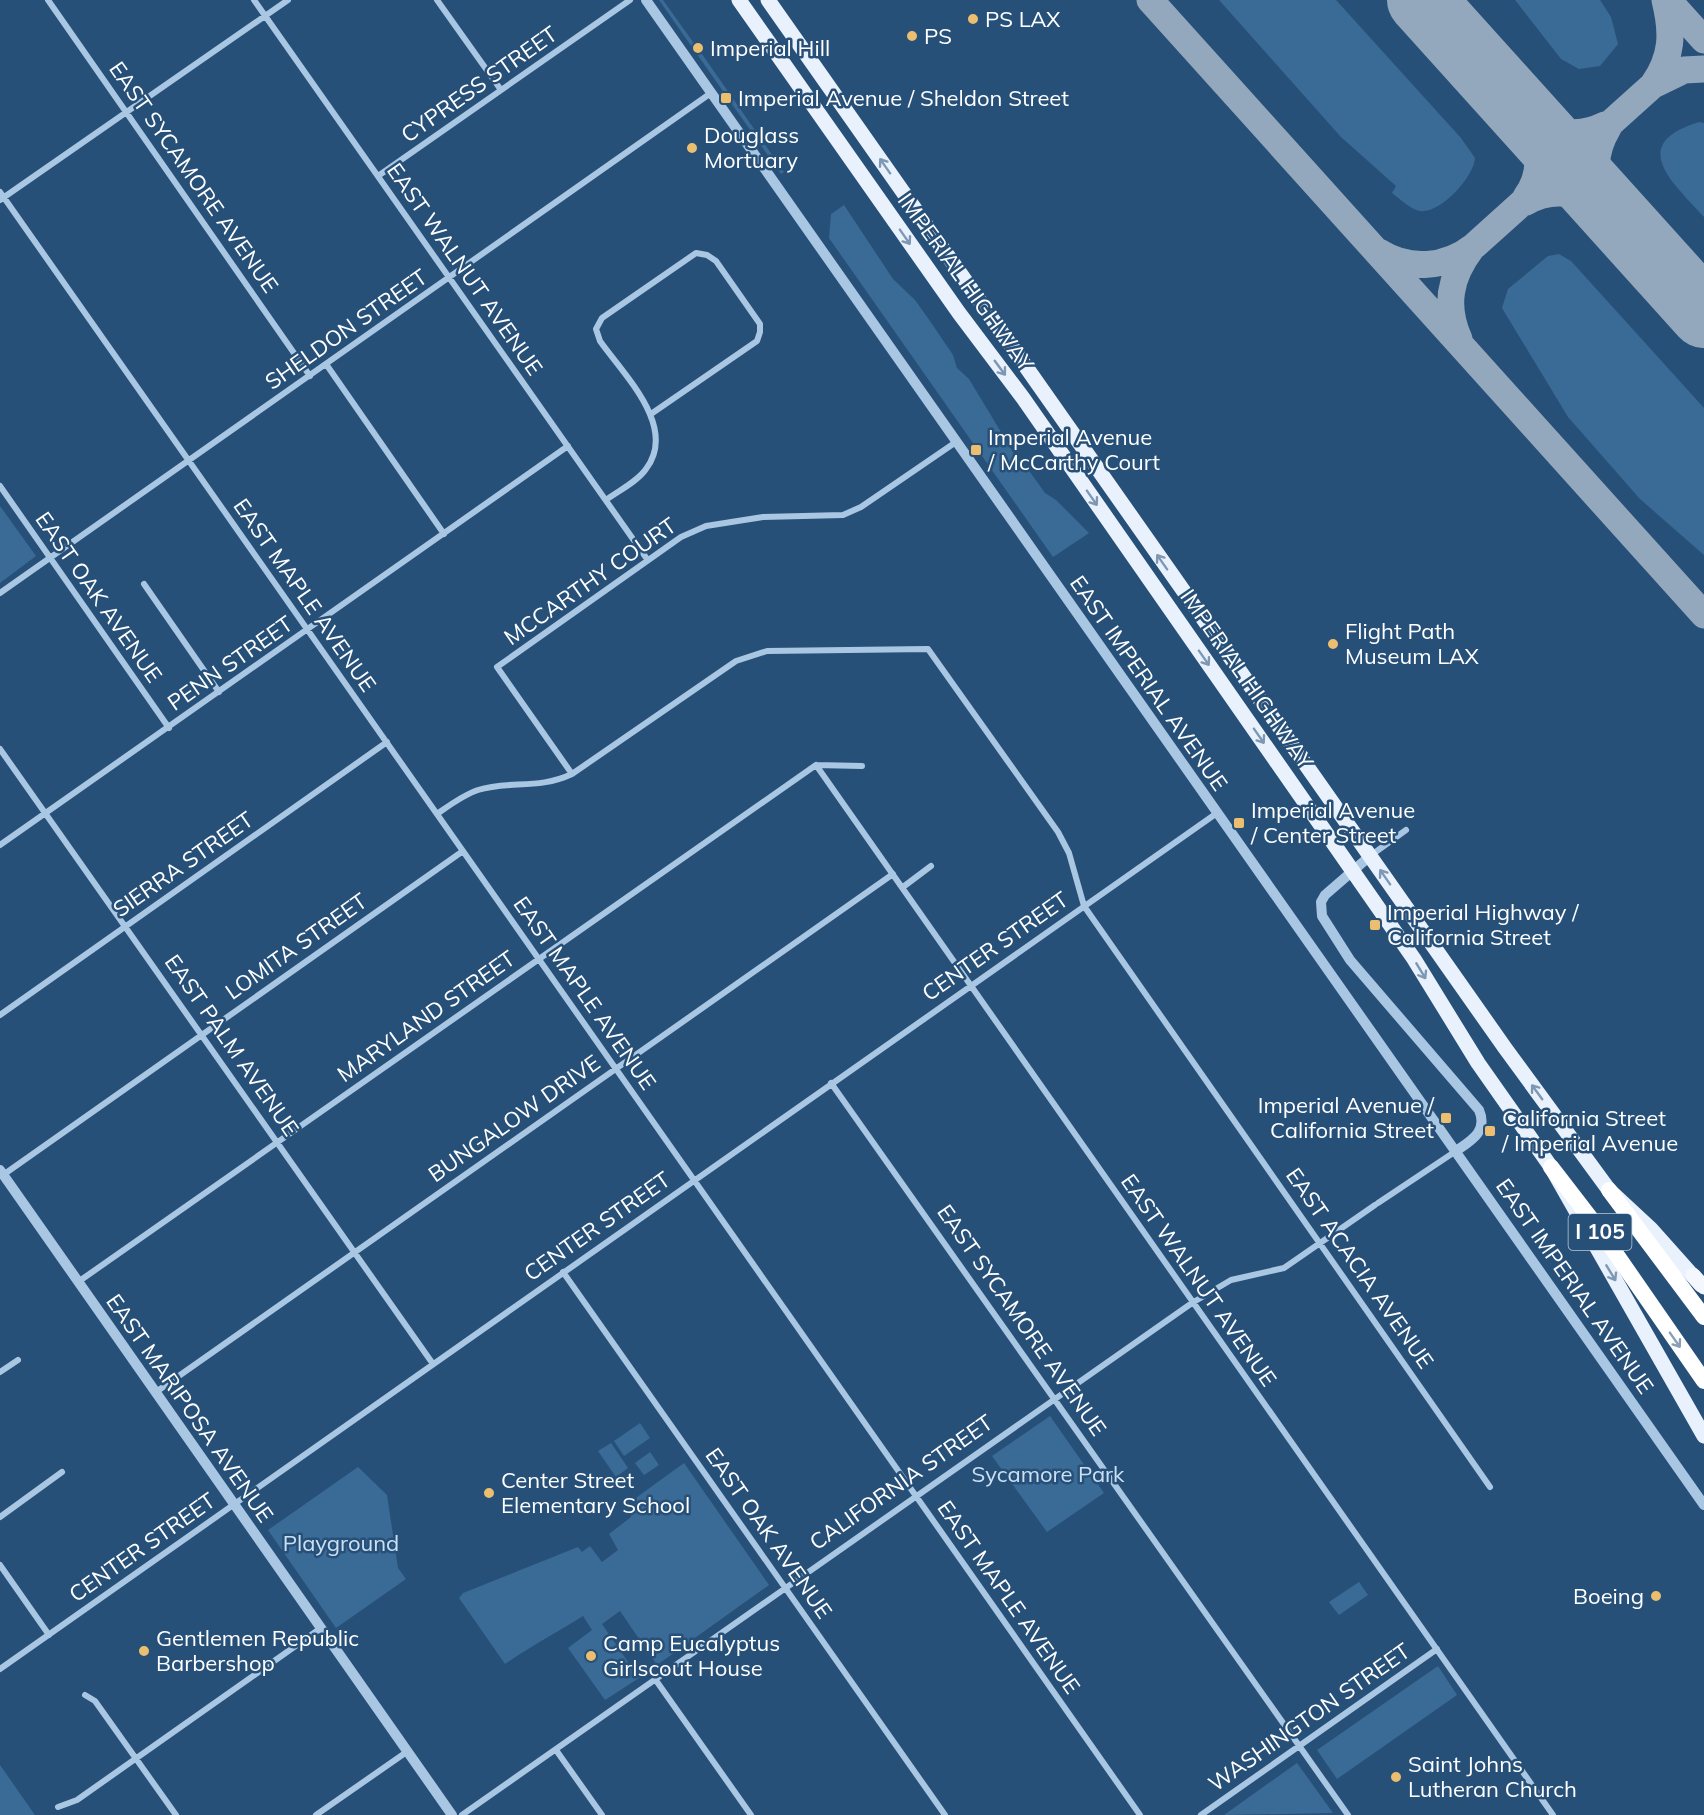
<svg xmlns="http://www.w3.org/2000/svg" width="1704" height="1815" viewBox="0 0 1704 1815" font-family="Mulish,sans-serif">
<rect width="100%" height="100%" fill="#275079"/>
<path fill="#3a6a96" d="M659 0H663L693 42 699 46 702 54 784 172 781 174Z
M1219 0H1336L1461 138 1475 158C1474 177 1440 214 1420 211 1410 209 1400 199 1392 193L1396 186 1341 137Z
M1515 0H1600L1611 17 1618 44 1600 66 1579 69 1561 59Z
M1699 122 1704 123V217C1672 182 1627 144 1699 122Z
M844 205 893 279 915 300 930 321 953 355 957 368 969 379 1016 457 1025 465 1045 493 1056 500 1089 533 1053 557 829 238 831 214Z
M1559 254 1571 261 1704 408V555L1640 499 1568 417 1502 308 1508 289 1548 256Z
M0 506 36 556 0 583Z
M1050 1416 1104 1493 1047 1532 992 1456Z
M640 1423 650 1438 624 1456 614 1441Z
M611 1443 628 1468 616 1477 598 1451Z
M650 1452 659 1465 644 1475 635 1463Z
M684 1463 769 1585 657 1665 620 1611 602 1624 639 1678 605 1700 568 1648 592 1630 583 1616C556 1633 531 1646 505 1664L459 1598 463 1593 578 1547 582 1552 590 1546 602 1562 618 1550 609 1534 631 1517 633 1500Z
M358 1467 387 1495 398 1568 406 1579 336 1628 268 1530Z
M1359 1582 1368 1595 1339 1615 1329 1602Z
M1438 1666 1457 1695 1337 1779 1317 1750Z
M1297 1763 1333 1813 1224 1815Z
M0 1765 35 1815H0Z"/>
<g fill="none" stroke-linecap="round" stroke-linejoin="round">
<path stroke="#93a8bc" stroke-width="27" d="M1150 0 1704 615
M1439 0 1511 99
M1668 0 1704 40
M1653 85C1673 56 1673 33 1665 0
M1518 106C1545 129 1570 142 1605 125
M1521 110C1537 139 1547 168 1526 197
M1608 128C1585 167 1600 190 1622 223
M1526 202C1557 184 1589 195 1614 216
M1379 252C1409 271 1446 268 1474 246L1653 85 1684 70 1704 69
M1459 339C1444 306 1450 277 1471 249"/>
<path stroke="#93a8bc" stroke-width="68" d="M1421 0 1704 314"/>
<path stroke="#a9c7e3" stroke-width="6" d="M48 0 310 376
M254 0 647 559
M437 0 501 90
M378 176 630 0
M0 192 1140 1815
M0 200 288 0
M326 364 444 534
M0 486 169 728
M606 500C618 491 637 482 646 469 678 427 624 375 600 341L596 329 602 318 696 253 707 255 716 261 760 324V332L757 341 651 414
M144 584 219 692
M0 593 711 93
M0 749 433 1364
M816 765 1553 1815
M572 774 497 667 681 537 706 526 763 517 843 515 861 507 956 442
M437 814C450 805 463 795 478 790 510 780 538 790 572 774L736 661 767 651 928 649 1058 832 1069 853 1084 906 1490 1487
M0 845 568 446
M1370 856 1406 830
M903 887 931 866
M0 1015 387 742
M831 1083 1348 1815
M3 1175 463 851
M1378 1203 1456 1151
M563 1272 945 1815
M78 1282 816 765 862 766
M0 1372 18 1360
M156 1392 893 874
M0 1517 62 1472
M0 1565 49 1635
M0 1669 1217 813
M655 1679 751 1815
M85 1695 95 1701 176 1815
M556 1750 602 1815
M58 1807 77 1800 321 1628
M316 1815 408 1751
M462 1815 1192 1303 1231 1280 1284 1268 1375 1205
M1201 1815 1437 1649"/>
<path stroke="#a9c7e3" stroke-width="10" d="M646 0 1704 1505
M1370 856 1325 895 1321 902 1322 916 1350 960 1479 1110C1488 1131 1472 1140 1456 1151
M0 1170 452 1815"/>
<path stroke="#e8f1fc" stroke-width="15" d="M739 0 959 313 1023 398 1414 959 1478 1063 1551 1167 1704 1436
M768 0 1505 1048 1609 1190 1651 1229 1701 1285"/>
<path stroke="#f4f8fe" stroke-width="15" d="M1693 1275 1704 1287"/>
<path stroke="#fff" stroke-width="16" d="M1551 1167 1598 1228 1704 1381
M1609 1190 1704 1317"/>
</g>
<defs><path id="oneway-shaft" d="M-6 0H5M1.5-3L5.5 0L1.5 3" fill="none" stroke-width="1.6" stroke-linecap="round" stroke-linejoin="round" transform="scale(1.5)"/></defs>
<g stroke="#7e98b4">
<use href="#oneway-shaft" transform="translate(885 166) rotate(-125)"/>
<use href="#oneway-shaft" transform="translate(905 237) rotate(55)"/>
<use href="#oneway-shaft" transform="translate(1000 368) rotate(54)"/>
<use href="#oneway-shaft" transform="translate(1092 498) rotate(55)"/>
<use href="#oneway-shaft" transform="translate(1162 562) rotate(-125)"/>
<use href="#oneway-shaft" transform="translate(1204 658) rotate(55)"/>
<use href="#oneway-shaft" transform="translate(1259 736) rotate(55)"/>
<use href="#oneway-shaft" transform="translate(1385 877) rotate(-125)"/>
<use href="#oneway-shaft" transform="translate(1421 971) rotate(59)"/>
<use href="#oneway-shaft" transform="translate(1537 1092) rotate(-126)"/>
<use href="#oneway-shaft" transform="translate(1611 1273) rotate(59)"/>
</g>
<use stroke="#889fb5" href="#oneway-shaft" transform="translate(1675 1340) rotate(55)"/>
<g fill="#ebbf6f" stroke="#275079" stroke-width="2">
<circle cx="973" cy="19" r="6"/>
<circle cx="912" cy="36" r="6"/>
<circle cx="698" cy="48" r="6"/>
<rect x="720" y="92" width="12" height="12" rx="3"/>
<circle cx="692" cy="148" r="6"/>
<rect x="970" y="444" width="12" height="12" rx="3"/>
<circle cx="1333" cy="644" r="6"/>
<rect x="1233" y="817" width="12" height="12" rx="3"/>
<rect x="1369" y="919" width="12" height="12" rx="3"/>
<rect x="1440" y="1112" width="12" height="12" rx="3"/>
<rect x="1484" y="1125" width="12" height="12" rx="3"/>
<circle cx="489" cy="1493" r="6"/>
<circle cx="1656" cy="1596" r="6"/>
<circle cx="144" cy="1651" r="6"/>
<circle cx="591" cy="1656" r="6"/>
<circle cx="1396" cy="1777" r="6"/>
</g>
<g text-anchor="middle" stroke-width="5" stroke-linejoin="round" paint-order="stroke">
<rect fill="#275079" stroke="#becad7" stroke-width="1.5" x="1568.5" y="1214" width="63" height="36" rx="4.5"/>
<g font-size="21" font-weight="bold" fill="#fff">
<text x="1600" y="1239">I 105</text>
</g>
<g font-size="22" fill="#fff" stroke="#275079" text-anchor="start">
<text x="985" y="27">PS LAX</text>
<text x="924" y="44">PS</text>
<text x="710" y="56">Imperial Hill</text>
<text x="738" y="106">Imperial Avenue / Sheldon Street</text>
<text x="704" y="143">Douglass<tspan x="704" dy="25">Mortuary</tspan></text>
<text x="988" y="445">Imperial Avenue<tspan x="988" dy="25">/ McCarthy Court</tspan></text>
<text x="1345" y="639">Flight Path<tspan x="1345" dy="25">Museum LAX</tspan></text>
<text x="1251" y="818">Imperial Avenue<tspan x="1251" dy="25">/ Center Street</tspan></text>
<text x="1387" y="920">Imperial Highway /<tspan x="1387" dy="25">California Street</tspan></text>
<text x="1434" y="1113" text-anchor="end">Imperial Avenue /<tspan x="1434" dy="25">California Street</tspan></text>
<text x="1502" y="1126">California Street<tspan x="1502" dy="25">/ Imperial Avenue</tspan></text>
<text x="501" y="1488">Center Street<tspan x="501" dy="25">Elementary School</tspan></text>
<text x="1644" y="1604" text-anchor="end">Boeing</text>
<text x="156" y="1646">Gentlemen Republic<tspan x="156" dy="25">Barbershop</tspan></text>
<text x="603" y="1651">Camp Eucalyptus<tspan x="603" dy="25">Girlscout House</tspan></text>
<text x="1408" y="1772">Saint Johns<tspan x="1408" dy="25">Lutheran Church</tspan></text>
</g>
<g font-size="22" fill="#fff" stroke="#275079">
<text transform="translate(479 84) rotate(-35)" y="8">CYPRESS STREET</text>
<text transform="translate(194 177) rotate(55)" y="8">EAST SYCAMORE AVENUE</text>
<text transform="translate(465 269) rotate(55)" y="8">EAST WALNUT AVENUE</text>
<text transform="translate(966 282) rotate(54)" y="8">IMPERIAL HIGHWAY</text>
<text transform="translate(346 329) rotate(-35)" y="8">SHELDON STREET</text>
<text transform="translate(590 581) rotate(-35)" y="8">MCCARTHY COURT</text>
<text transform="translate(305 595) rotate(55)" y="8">EAST MAPLE AVENUE</text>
<text transform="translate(99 597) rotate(55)" y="8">EAST OAK AVENUE</text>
<text transform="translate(230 663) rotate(-35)" y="8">PENN STREET</text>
<text transform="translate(1247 679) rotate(55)" y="8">IMPERIAL HIGHWAY</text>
<text transform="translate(1149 683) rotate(55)" y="8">EAST IMPERIAL AVENUE</text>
<text transform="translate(183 864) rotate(-35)" y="8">SIERRA STREET</text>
<text transform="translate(296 946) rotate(-35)" y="8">LOMITA STREET</text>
<text transform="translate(995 946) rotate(-35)" y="8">CENTER STREET</text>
<text transform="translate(585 993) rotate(55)" y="8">EAST MAPLE AVENUE</text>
<text transform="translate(426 1016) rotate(-35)" y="8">MARYLAND STREET</text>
<text transform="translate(232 1045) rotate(55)" y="8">EAST PALM AVENUE</text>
<text transform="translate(514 1118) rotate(-35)" y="8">BUNGALOW DRIVE</text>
<text transform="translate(597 1226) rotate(-35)" y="8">CENTER STREET</text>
<text transform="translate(1360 1268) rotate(55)" y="8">EAST ACACIA AVENUE</text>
<text transform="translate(1199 1280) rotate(55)" y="8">EAST WALNUT AVENUE</text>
<text transform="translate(1575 1286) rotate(55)" y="8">EAST IMPERIAL AVENUE</text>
<text transform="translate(1022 1320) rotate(55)" y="8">EAST SYCAMORE AVENUE</text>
<text transform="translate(190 1408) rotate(55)" y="8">EAST MARIPOSA AVENUE</text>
<text transform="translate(901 1482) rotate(-35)" y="8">CALIFORNIA STREET</text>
<text transform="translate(769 1533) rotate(55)" y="8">EAST OAK AVENUE</text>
<text transform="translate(142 1547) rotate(-35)" y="8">CENTER STREET</text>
<text transform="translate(1009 1597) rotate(55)" y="8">EAST MAPLE AVENUE</text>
<text transform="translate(1309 1717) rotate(-35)" y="8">WASHINGTON STREET</text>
</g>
<g font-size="22" fill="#cbe0f3" stroke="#275079">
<text x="1048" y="1482">Sycamore Park</text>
<text x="341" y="1551">Playground</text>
</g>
</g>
</svg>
